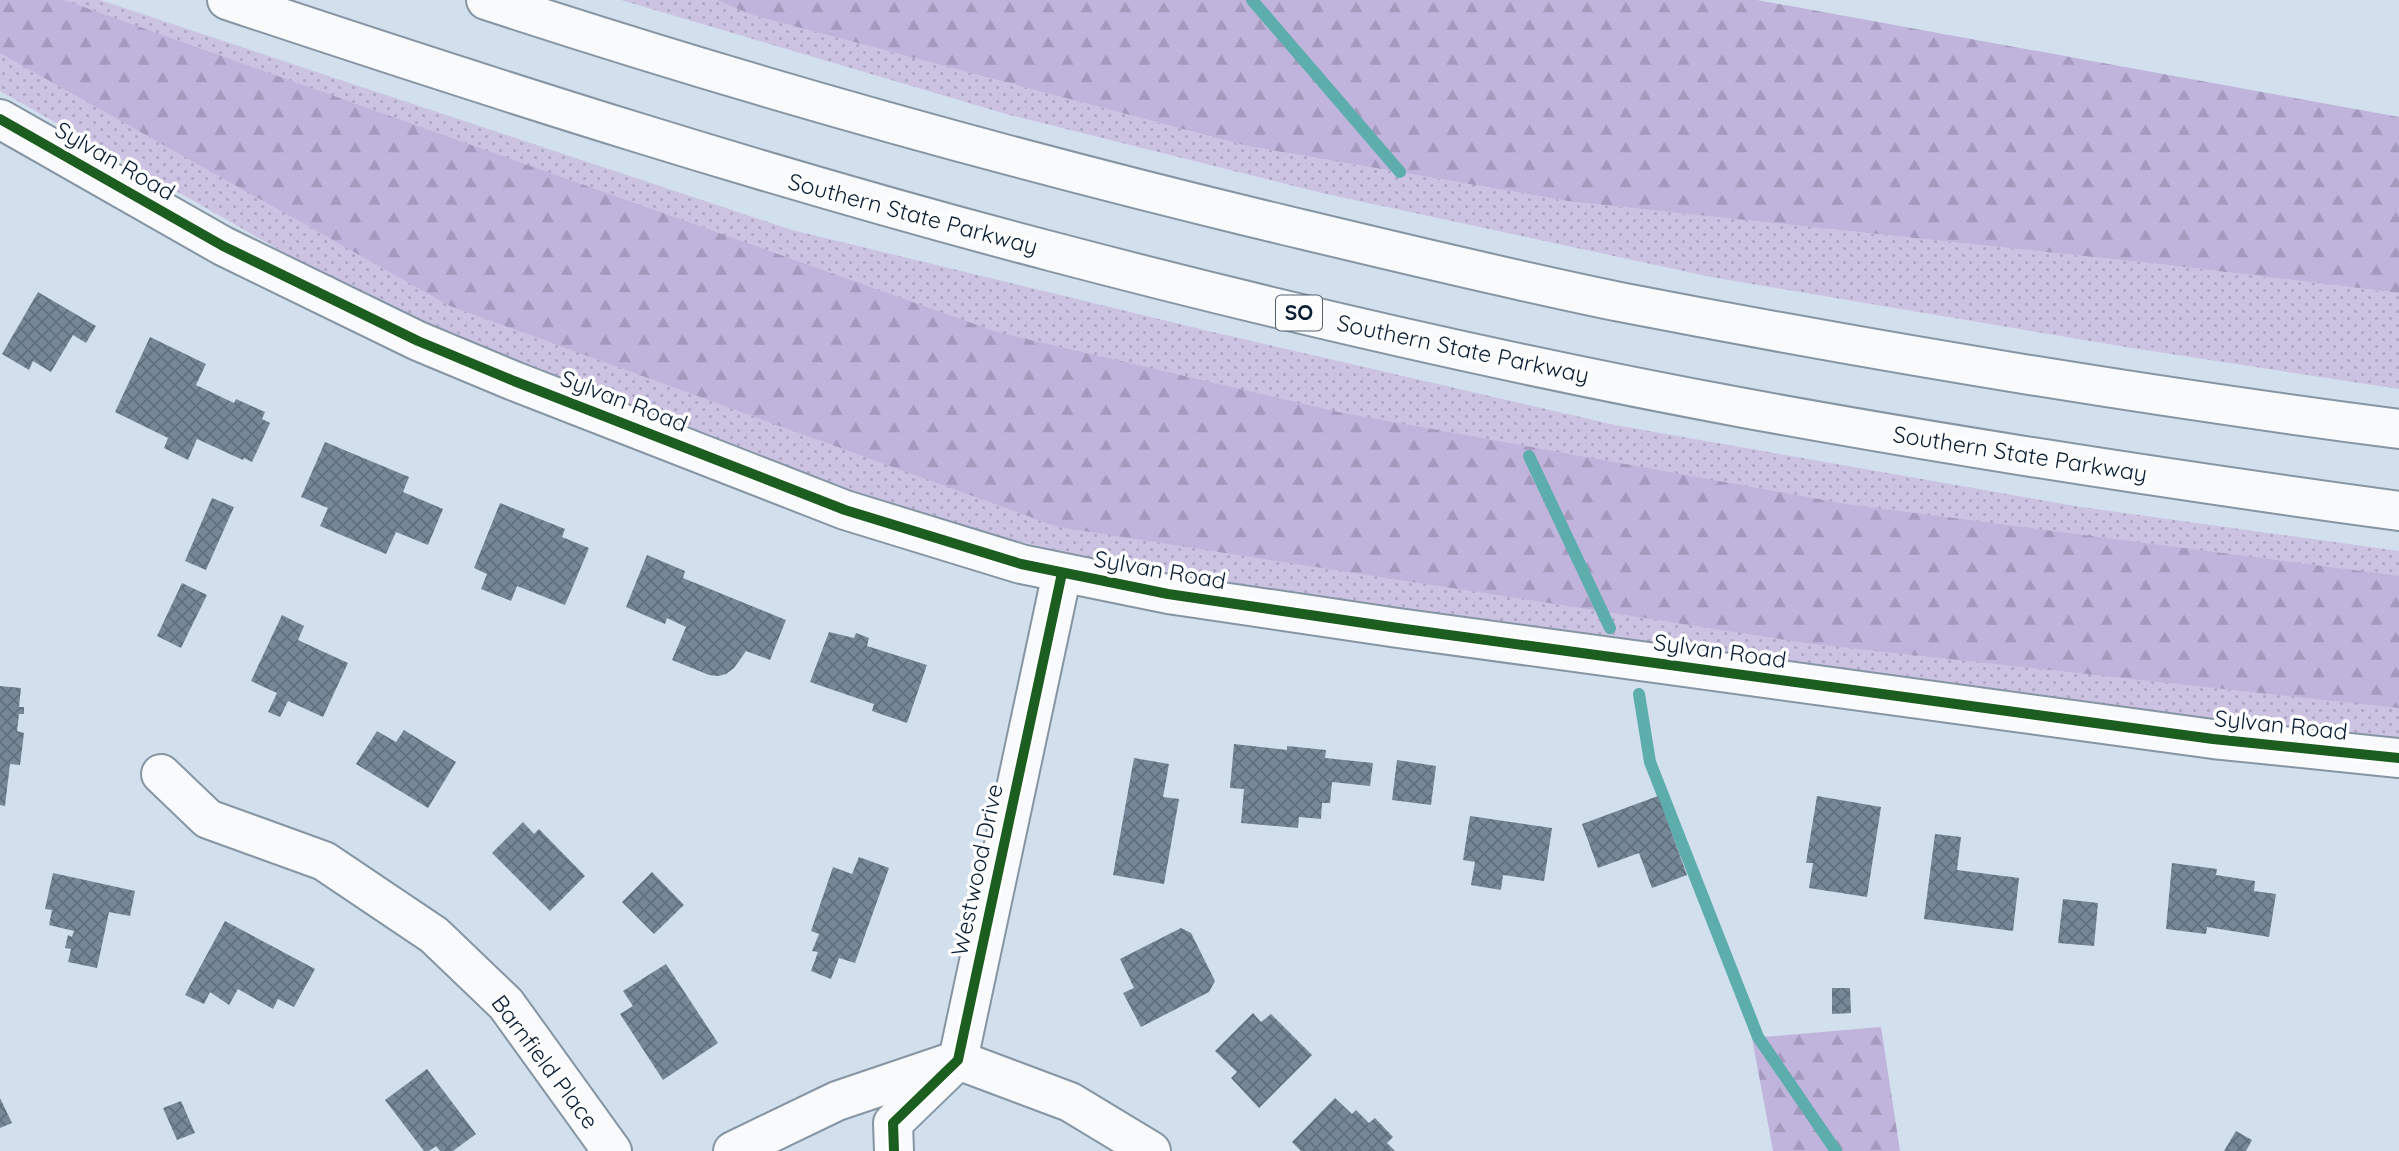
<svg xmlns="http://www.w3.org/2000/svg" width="2399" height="1151" viewBox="0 0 2399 1151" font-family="Quicksand,sans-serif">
<defs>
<pattern id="grass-dots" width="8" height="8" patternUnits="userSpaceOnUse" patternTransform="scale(1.75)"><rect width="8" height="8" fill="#ccc3e3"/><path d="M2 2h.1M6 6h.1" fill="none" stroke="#aea7c3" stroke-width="1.8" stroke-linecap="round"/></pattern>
<pattern id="forest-firs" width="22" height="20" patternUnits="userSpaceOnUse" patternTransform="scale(1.75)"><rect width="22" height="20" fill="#c1b4dc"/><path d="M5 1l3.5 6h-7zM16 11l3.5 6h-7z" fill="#a49abd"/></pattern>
<pattern id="building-cross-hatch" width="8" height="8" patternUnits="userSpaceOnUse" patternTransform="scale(1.75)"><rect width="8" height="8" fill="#768897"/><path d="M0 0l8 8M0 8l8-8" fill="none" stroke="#5f6f7c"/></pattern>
</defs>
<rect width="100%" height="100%" fill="#d2dfec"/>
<path fill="url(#grass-dots)" d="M0 0H100L792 230 1204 330 1615 425 2081 507 2399 551V744L2291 734 1165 575 982 533 802 477 506 359 364 298 0 91Z
M621 0H716L755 16 1247 146 1574 202 2159 264 2399 293V389L2132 348 1711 277 1322 193 1006 114Z"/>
<path fill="url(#forest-firs)" d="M0 0H64L997 332 1338 412 1846 504 2399 576V708L1812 644 1058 527 450 306 0 53Z
M716 0H1757L2399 117V293L2159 264 1574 202 1247 146 755 16Z
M1881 1027 1900 1151H1773L1752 1038Z"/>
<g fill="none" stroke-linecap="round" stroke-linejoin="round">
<path stroke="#5dadad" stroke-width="12" d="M1252 0 1400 172
M1529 456 1610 628
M1639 694 1650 762 1758 1037 1836 1151"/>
</g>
<path fill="url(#building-cross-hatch)" d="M38 292 96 326 86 343 73 335 51 372 33 361 29 370 2 354Z
M150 337 206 364 196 385 234 403 236 399 265 412 262 419 270 423 252 462 244 458 243 460 197 439 188 460 164 448 168 438 115 412Z
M325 442 409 477 403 492 443 509 428 545 396 532 386 554 320 526 328 508 301 497Z
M212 498 234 507 206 570 185 561Z
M500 503 565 529 562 537 589 548 565 605 517 586 511 601 481 589 487 574 474 568Z
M647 555 685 571 683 578 786 620 770 660 746 651 734 668 726 674 718 676 709 675 672 660 686 627 667 618 665 624 626 607Z
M182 583 207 595 181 648 157 636Z
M282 615 304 626 298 640 348 663 323 717 288 701 280 717 268 712 277 693 251 681Z
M829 632 854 638 856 633 869 638 867 646 927 665 907 723 872 711 874 704 810 682Z
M0 686 21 688 19 707H24V714H19L17 731 24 733 20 765 10 764 5 806 0 805Z
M404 730 456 762 428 808 356 764 377 731 396 742Z
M1234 744 1287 750V746L1326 750 1325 758 1373 763 1370 786 1332 782 1330 803H1322L1321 819 1299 817 1298 828 1241 823 1244 789 1230 788Z
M1134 758 1169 764 1163 797 1179 799 1164 884 1113 875Z
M1397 760 1436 766 1431 805 1392 800Z
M1658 796 1687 875 1652 888 1639 853 1598 868 1582 824Z
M1817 796 1881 807 1867 897 1809 888 1813 863H1806Z
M1470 816 1552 828 1544 881 1503 875 1501 890 1471 885 1475 862 1463 860Z
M523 822 534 834 539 829 585 876 550 911 492 853Z
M1935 834 1961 837 1957 870 2019 878 2013 931 1924 919Z
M859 857 889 868 855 963 839 958 831 979 811 971 818 952 812 951 819 934 811 931 833 867 852 874Z
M2172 863 2217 869 2216 875 2255 881 2254 891 2276 894 2269 937 2207 927 2206 934 2166 929Z
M652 872 684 905 654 934 622 902Z
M53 873 135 891 130 916 109 912 97 968 68 962 71 949 65 948 68 935 72 937 74 931 49 925 52 910 45 909Z
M2063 899 2098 903 2094 946 2058 943Z
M225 921 315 969 294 1007 278 999 273 1009 238 989 229 1005 210 992 204 1004 185 995Z
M1181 928 1191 933 1215 981 1209 992 1141 1027 1123 993 1134 988 1120 959Z
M666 964 718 1043 663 1080 620 1014 633 1006 623 991Z
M1832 988H1850L1851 1013 1832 1014Z
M1253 1013 1261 1022 1271 1014 1312 1055 1259 1108 1231 1078 1237 1072 1215 1051Z
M427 1069 476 1134 453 1151H440L436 1146 429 1151H424L385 1100Z
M0 1098 12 1123 0 1128Z
M1335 1098 1352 1114 1356 1110 1369 1123 1375 1118 1393 1137 1387 1143 1395 1151H1301L1292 1142Z
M181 1101 195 1133 177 1140 163 1108Z
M2236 1131 2252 1140 2246 1151H2224Z"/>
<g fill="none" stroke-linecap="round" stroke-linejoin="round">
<defs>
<path id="street" d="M161 774 208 819 324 861 434 935 506 1004 612 1151
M733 1151 837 1101 958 1060 1070 1102 1151 1151
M894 1151 893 1123 958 1060 1062 573"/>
<path id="secondary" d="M0 119 223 246 418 341 514 381 845 510 1021 564 1168 594 1398 628 2213 739 2399 758"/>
<path id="highway" d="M227 0C500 91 775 179 1054 252 1282 312 1512 365 1744 408 1961 448 2180 481 2399 511
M486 0C739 83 996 155 1255 218 1376 247 1498 277 1620 302 1878 352 2138 395 2399 429"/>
</defs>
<use href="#street" stroke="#8595a4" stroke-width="42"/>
<use href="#secondary" stroke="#8595a4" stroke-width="42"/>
<use href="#highway" stroke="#8595a4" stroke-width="42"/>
<use href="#street" stroke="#f8fafc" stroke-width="38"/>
<use href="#secondary" stroke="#f8fafc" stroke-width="38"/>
<use href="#highway" stroke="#f8fafc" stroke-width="38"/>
<defs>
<path id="cycleway" d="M0 119 223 246 418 341 514 381 845 510 1021 564 1168 594 1398 628 2213 739 2399 758
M894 1151 893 1123 958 1060 1062 573"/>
</defs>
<use href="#cycleway" stroke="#fdfdfd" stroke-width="15"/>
<use href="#cycleway" stroke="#1b5e20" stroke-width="10"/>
</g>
<g text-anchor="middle" stroke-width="7" stroke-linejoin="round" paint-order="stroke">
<rect fill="#fdfdfd" stroke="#526170" stroke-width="2" x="1276" y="295.5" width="46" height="35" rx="5"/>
<g font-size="21" font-weight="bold" fill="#081e33">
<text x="1299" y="320">SO</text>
</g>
<g font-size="23" fill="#081e33" stroke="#fdfdfd">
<text transform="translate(115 161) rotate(30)" y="8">Sylvan Road</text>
<text transform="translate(913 214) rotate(15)" y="8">Southern State Parkway</text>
<text transform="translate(1463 349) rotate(12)" y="8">Southern State Parkway</text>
<text transform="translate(624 401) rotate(21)" y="8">Sylvan Road</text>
<text transform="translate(2020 454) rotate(9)" y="8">Southern State Parkway</text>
<text transform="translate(1160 570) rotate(10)" y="8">Sylvan Road</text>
<text transform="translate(1720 651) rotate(8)" y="8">Sylvan Road</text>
<text transform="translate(2281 725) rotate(6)" y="8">Sylvan Road</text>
<text transform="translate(977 870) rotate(-78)" y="8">Westwood Drive</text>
<text transform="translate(545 1062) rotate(53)" y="8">Barnfield Place</text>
</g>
</g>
</svg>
